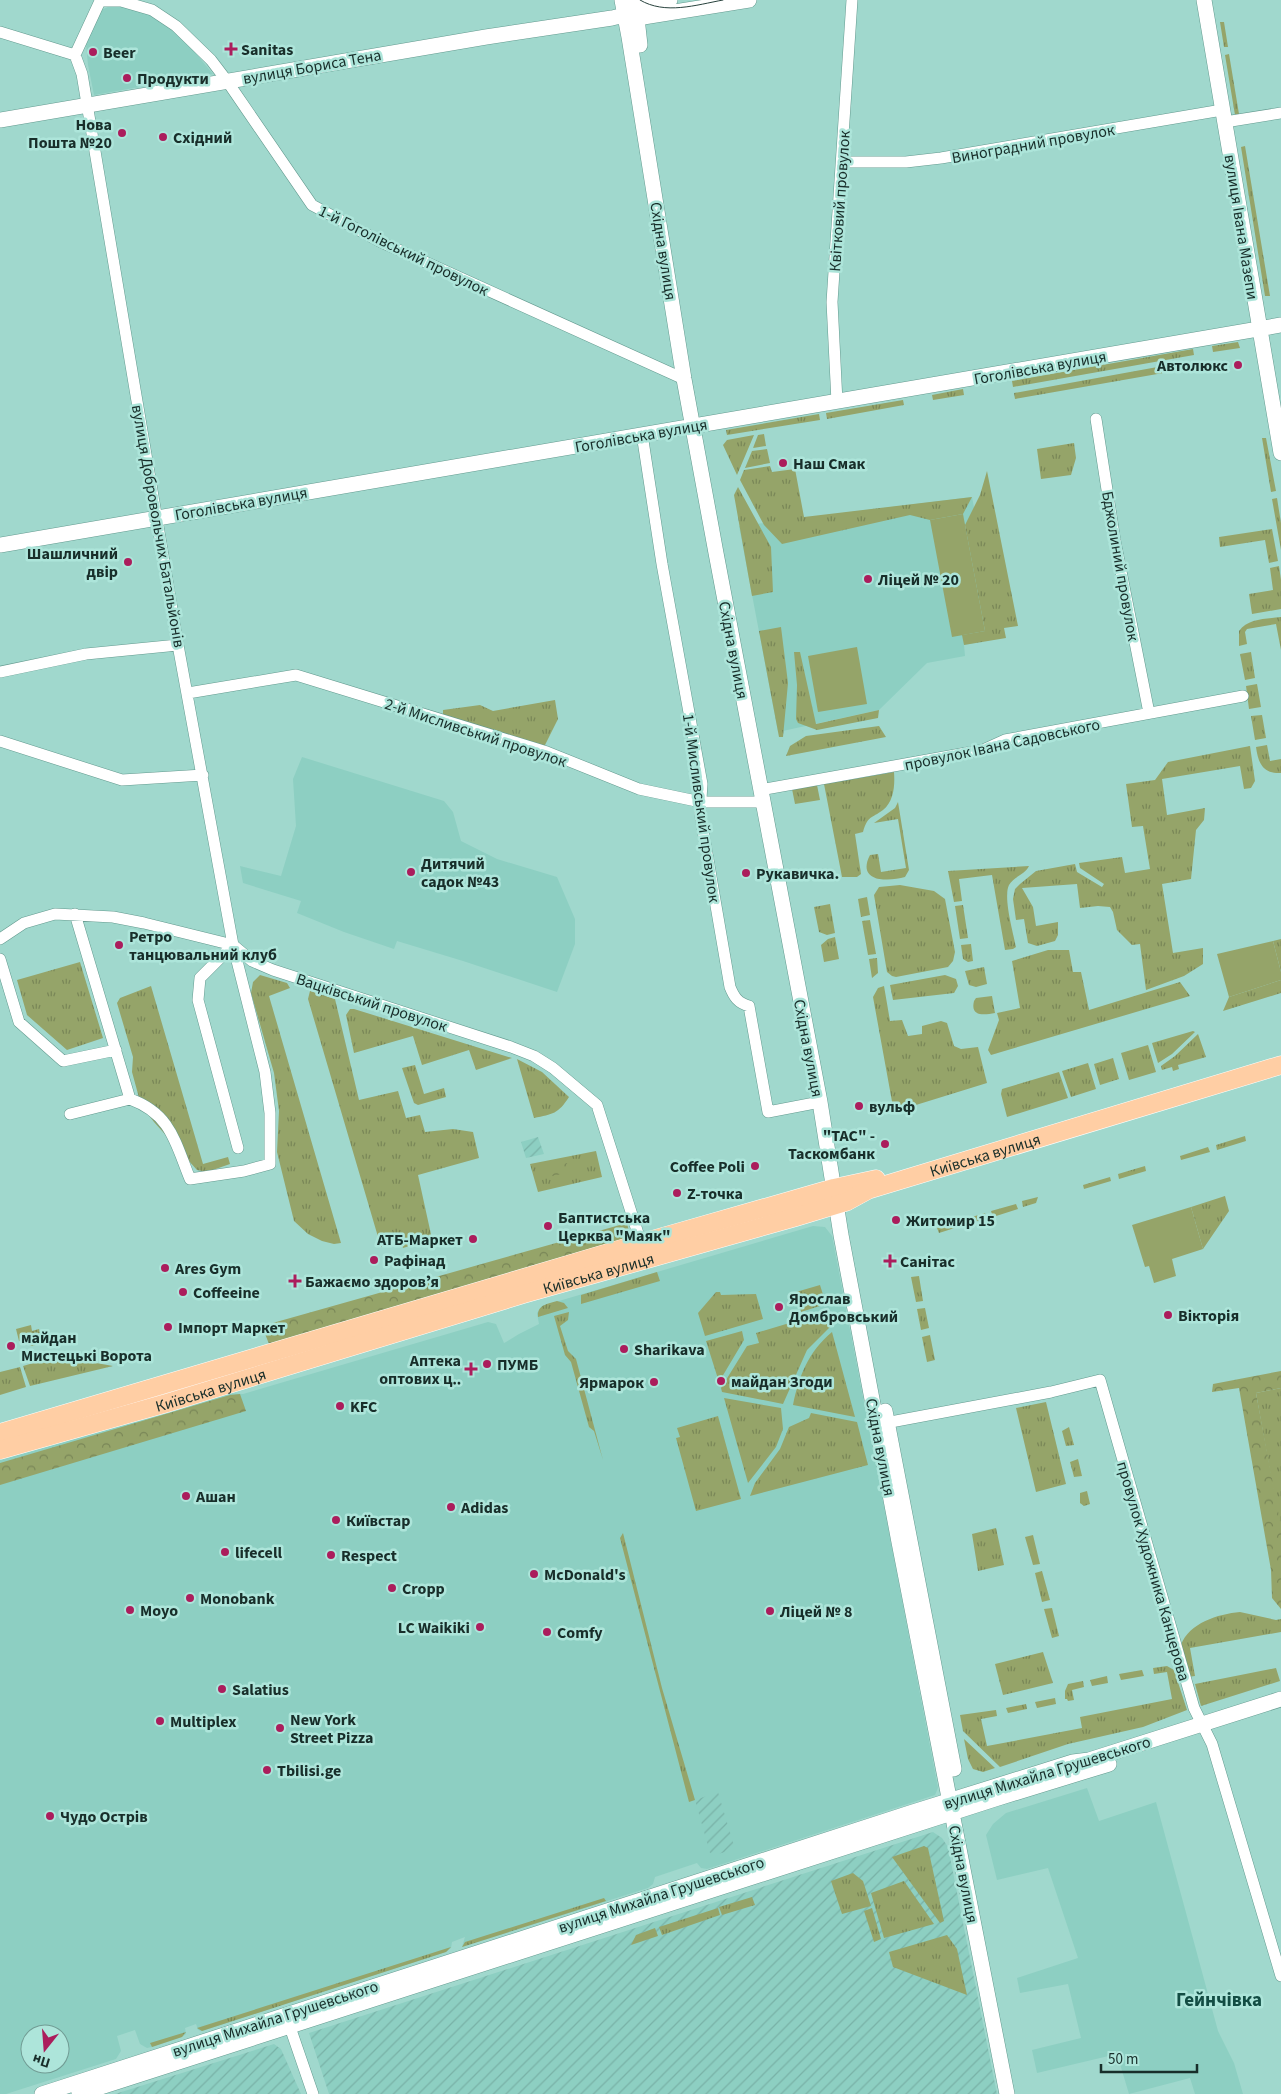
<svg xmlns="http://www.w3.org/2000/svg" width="1281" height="2094" viewBox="0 0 1281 2094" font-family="'Source Sans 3',sans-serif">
<defs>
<pattern id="industrial-furrows" width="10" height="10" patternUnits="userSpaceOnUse" patternTransform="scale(1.25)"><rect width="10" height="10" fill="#8dcfc2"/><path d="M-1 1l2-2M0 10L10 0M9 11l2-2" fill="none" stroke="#79b2a7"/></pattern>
<pattern id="grass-tufts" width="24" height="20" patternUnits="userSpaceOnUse" patternTransform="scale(1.25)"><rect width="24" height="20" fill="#95a469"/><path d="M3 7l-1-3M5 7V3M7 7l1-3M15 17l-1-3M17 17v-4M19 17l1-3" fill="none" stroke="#798657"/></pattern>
<pattern id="forest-crowns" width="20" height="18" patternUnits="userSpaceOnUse" patternTransform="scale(1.25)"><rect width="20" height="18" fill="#95a469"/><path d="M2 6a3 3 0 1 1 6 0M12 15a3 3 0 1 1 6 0" fill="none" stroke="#798657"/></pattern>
</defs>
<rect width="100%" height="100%" fill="#a0d8cd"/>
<path fill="#8dcfc2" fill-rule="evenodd" d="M110 6H123L160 19 182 37 213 74 94 95 88 65 86 44 101 10Z
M972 497 999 638 964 645 965 656 927 663 879 710 778 732 739 526Z
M302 757 444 801 453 812 461 841 497 859 557 877 575 919V944L557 992 463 961 397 941 394 949 344 932 297 913 301 901 243 883 240 866 281 876 296 826 293 779Z
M813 1226 825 1227 832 1236 938 1788 935 1795 707 1869 701 1868 697 1863 655 1877 653 1884 648 1888 462 1947 465 1937 452 1942 451 1948 446 1952 202 2031 198 2030 196 2024 185 2028 186 2034 182 2037 152 2047 147 2048 140 2044 135 2030 117 2036 121 2051 116 2059 6 2094H0V1457L224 1393 243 1394 488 1322 496 1324 504 1343 506 1342 519 1334 539 1324 537 1313 542 1306ZM30 2034H60V2064H30Z
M1087 1788 1099 1821 1156 1802 1218 2031 1234 2063 1243 2094H1195L1190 2078 1129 2094 1117 2054 1037 2073 1032 2050 1081 2038 1068 1984 1020 1993 1017 1978 1078 1958 1048 1868 997 1880 986 1835 993 1824 1006 1813Z"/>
<path fill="url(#industrial-furrows)" d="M538 1137 544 1154 526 1158 521 1142Z
M718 1792 735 1849 715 1855 710 1853 695 1800Z
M933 1832 942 1838 948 1847 997 2094H329L309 2033Z
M274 2044 281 2049 301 2094H115Z"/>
<path fill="url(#grass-tufts)" d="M1220 22H1224L1228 47H1224Z
M1229 54 1239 114 1235 115 1225 55Z
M1245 146 1270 296H1265L1241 147Z
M1238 342 1240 348 1213 352 1212 346Z
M1193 349 1194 355 1013 387 1012 381Z
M1185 362 1186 369 1015 399 1014 393Z
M963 389 964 395 933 400 932 395Z
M903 400 904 405 827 419 826 413Z
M819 414 820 420 727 435 726 430Z
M764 434 766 446 753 448 758 435Z
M754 435 737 475 723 445 727 440Z
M1262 438H1266L1276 491 1271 492Z
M1074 443 1076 458 1071 475 1041 479 1037 449Z
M767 449 770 463 745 468 752 451Z
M770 466 772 472 795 469 804 517 972 497 963 514 930 520 910 515 782 544 764 525 740 480 744 470Z
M987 471 1018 626 1004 628 1006 638 964 645 962 635 985 631 965 525 980 495Z
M738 487 771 547 773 592 752 596 734 495Z
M1277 498 1281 523V550L1272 499Z
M1272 529 1278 561 1269 563 1265 540 1220 547 1219 537Z
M1279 566 1281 580V609L1252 614 1249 594 1273 590 1270 568Z
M1281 617V650L1276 624 1247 629 1245 632 1247 644 1239 646V631C1248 618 1266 619 1281 617Z
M781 627 788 683 783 737H779L759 631Z
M800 652 816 724 879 710 878 718 817 730 798 723 796 719 797 685 794 652Z
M1251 652 1255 678 1245 680 1240 654Z
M1257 684 1261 707 1249 709 1246 686Z
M555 700 558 719 544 747 443 716V710L480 705 493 711Z
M1262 715 1266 738 1255 740 1251 716Z
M879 726 886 737 786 756 790 746 806 736Z
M1267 745 1270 761 1281 759V773C1263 774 1258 763 1256 747Z
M1250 746 1255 781 1251 788 1244 789 1240 766 1162 779 1167 815 1205 808 1204 820 1196 830 1191 879 1162 884 1173 953 1203 948V964L1184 976 1146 990 1140 944 1132 945 1117 930 1113 912 1110 907 1098 906 1080 908 1077 884 1022 888 1033 907 1036 926 1058 922V935L1055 941 1037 946 1028 943 1024 919 1016 920 1013 899 1015 889 1020 884 1036 871 1075 864 1077 872 1102 887 1104 884 1080 868 1079 863 1122 857 1125 873 1150 869 1143 826 1132 827 1126 784 1155 780 1168 762Z
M894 772C895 785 894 801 883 810 871 819 868 815 863 832L855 834 861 874 857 877H842L824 784Z
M817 785 820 800 795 804 792 789Z
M898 802 909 870 905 877C888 882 856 882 870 855L878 854 881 872 906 868 898 819 874 823 895 808Z
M1029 866C1025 875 1014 876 1009 885 1003 897 1013 932 1016 947L1013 949 1005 950 992 875 959 879 962 901 954 902 948 871Z
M900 885 934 891 945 899 955 952 953 961 948 967 896 977 892 976 887 972 874 895 879 887Z
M867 897 870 915 861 917 858 899Z
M830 904 835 933 827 935 819 932 814 907Z
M963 905 968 938 960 939 955 906Z
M870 920 876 954 868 955 862 921Z
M835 937 839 959 824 962 821 945 828 939Z
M1281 939V972L1273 941Z
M971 944 973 961 968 962 963 959 961 945Z
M1048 950H1069L1073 972H1081L1089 1010 1180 982 1190 996 991 1055 988 1050 999 1020 997 1013 1020 1008 1012 961Z
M877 958 878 973 872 978 869 959Z
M80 962 103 1038 67 1050 27 1015 17 980Z
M984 967 987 984 976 987 969 985 965 971Z
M260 975 287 983 290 988 269 996 341 1243 334 1244 322 1241 308 1234 294 1221 277 1152 279 1111 274 1073 251 993 253 982Z
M945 975 956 979 958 986 954 993 893 1000 890 985Z
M1281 980V993L1223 1011 1229 997Z
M151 986 203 1164 228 1157 230 1164 207 1172 197 1170 154 1122 141 1105 132 1072 133 1057 117 1003 120 998Z
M884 986 890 1021 902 1020 908 1036 922 1034V1026L941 1021 947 1023 954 1046 961 1049 978 1047 987 1083 903 1109H896L893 1107 873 997 878 988Z
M310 991 335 999 359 1100 398 1091 406 1118 420 1115 425 1132 453 1129 473 1132 479 1158 418 1175 432 1239 403 1248 401 1241 381 1247 308 999Z
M992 996 995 1013C984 1015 970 1017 974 1001L976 998Z
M350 1009H354L512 1058 476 1070 469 1050 422 1065 413 1036 354 1053 346 1015Z
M1193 1031 1195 1032 1172 1054 1158 1063 1152 1043Z
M1198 1034 1206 1057 1178 1065 1179 1069 1173 1071 1172 1067 1162 1070 1161 1066 1175 1056Z
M1148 1045 1156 1072 1129 1080 1121 1053Z
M1113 1058 1119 1079 1100 1085 1094 1064Z
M517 1059 542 1072 569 1097C558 1114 553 1114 534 1118Z
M1088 1063 1096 1089 1071 1097 1062 1071Z
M415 1065 424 1094 444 1088 446 1097 418 1105 414 1103 402 1068Z
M1059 1072 1068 1098 1007 1117 1001 1094 1002 1089Z
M1245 1136 1246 1141 1217 1150 1216 1145Z
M1208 1147 1210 1152 1181 1160 1180 1156Z
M596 1151 602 1177 538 1192 530 1164Z
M1145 1166 1146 1171 1119 1179 1118 1174Z
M1110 1177 1111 1181 1084 1189 1083 1185Z
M1225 1196 1229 1211 1203 1249 1191 1207Z
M1038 1197 1036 1203 1023 1207 1022 1201Z
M1016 1204 1018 1209 993 1217 991 1211Z
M985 1213 986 1218 966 1225 965 1219Z
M959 1221 961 1226 939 1233 937 1228Z
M657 1272 660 1281 581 1304V1295Z
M919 1276 923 1301 916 1302 911 1277Z
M820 1285 826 1304 801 1312 796 1292Z
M716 1292H720L721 1295 756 1294 763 1319 705 1336 698 1313Z
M557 1301 564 1303 568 1308 538 1317C537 1305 547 1304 557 1301Z
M925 1308 929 1328 921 1330 917 1309Z
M569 1312 568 1320 560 1326 568 1351 576 1359 603 1460 594 1431 589 1427 571 1362 565 1355 554 1316Z
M826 1312 830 1327 807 1350 783 1404 722 1392 721 1388 747 1346 759 1343 756 1333Z
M31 1325 32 1331 39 1329 43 1343 32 1346 19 1341 16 1329Z
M742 1331 744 1340 719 1382 706 1341Z
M832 1332 855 1417 793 1405C799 1376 808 1352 832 1332Z
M930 1335 935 1360 927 1362 922 1337Z
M57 1356 113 1366 30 1386 23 1366Z
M20 1367 26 1387 0 1395V1372Z
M1281 1388V1527H1280L1256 1393Z
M724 1398 781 1408 783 1429 776 1447 748 1483Z
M1046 1402 1066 1484 1036 1492 1016 1408Z
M811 1413 857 1422 868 1465 750 1496 755 1483 780 1449 789 1427 809 1418Z
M718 1416 741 1499 696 1511 676 1438 680 1437 677 1428Z
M1069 1427 1074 1445 1066 1446 1062 1431Z
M1078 1459 1082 1476 1074 1477 1070 1462Z
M1087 1491 1090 1504 1084 1506 1080 1503V1493Z
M996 1528 1004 1565 978 1571 972 1534Z
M623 1533 662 1688 695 1800 689 1802 620 1538Z
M1033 1535 1040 1564 1033 1565 1025 1537Z
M1042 1571 1050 1600 1042 1602 1035 1573Z
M1052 1608 1059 1636 1052 1638 1044 1609Z
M1240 1612 1276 1620 1281 1619V1632L1190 1648 1195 1676 1188 1677 1181 1645C1189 1623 1218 1614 1240 1612Z
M1043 1652 1053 1683 1003 1695 995 1664Z
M1167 1666 1174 1670 1187 1710 1143 1727 1068 1744 1000 1767 963 1731 960 1715 996 1710 997 1716 981 1719 987 1746 1082 1728 1080 1717 1172 1699 1167 1672 1154 1674 1153 1668Z
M1276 1668 1280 1681 1201 1706 1195 1684Z
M1142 1670 1144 1676 1121 1680 1119 1674Z
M1107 1676 1108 1683 1092 1686 1090 1680Z
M1083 1681 1084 1687 1072 1690 1074 1700 1068 1701 1067 1699H1065V1691L1068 1684Z
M1055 1698 1056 1704 1037 1708 1035 1702Z
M1026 1704 1027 1709 1008 1713 1006 1708Z
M964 1739 995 1768 983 1772 973 1769 968 1759Z
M924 1846 928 1848 944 1921 940 1923 892 1857Z
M853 1873 863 1881 871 1906 842 1914 831 1881Z
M904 1881 934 1924 884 1938 871 1893Z
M752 1897 755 1905 722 1915 719 1907Z
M604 1898 606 1901 462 1947 465 1942Z
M718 1908 720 1915 662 1935 659 1927Z
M872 1908 881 1939 874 1942 864 1911Z
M655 1928 658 1936 631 1945 636 1935Z
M947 1935 957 1949 967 1995 893 1967 889 1952Z
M451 1947 446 1952 202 2031 197 2028Z
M186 2032 182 2037 152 2047 150 2043Z"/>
<path fill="url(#forest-crowns)" d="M567 1163 570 1172 544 1178 542 1170Z
M627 1223 629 1232 625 1240 269 1344 262 1326Z
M1281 1371V1388L1256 1393 1281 1527V1609L1272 1598 1271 1570 1239 1388 1212 1392 1213 1384Z
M240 1394 246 1411 0 1485V1463L230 1395Z"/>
<path fill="#95a469" d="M963 514 985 631 952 637 930 520Z
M857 647 867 704 818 712 808 656Z
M1273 941 1281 972V980L1229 997 1217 954Z
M1191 1207 1203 1249 1172 1259 1176 1276 1154 1283 1149 1266 1145 1267 1132 1225Z"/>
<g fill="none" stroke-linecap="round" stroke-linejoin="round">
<defs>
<path id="street" d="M0 32 75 55 100 1H121L152 10 176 26 211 60 227 81 312 205 381 242 684 379
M1225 122 1281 113
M842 162H906L941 158 1222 110
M837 402 832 302 852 0
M1096 419 1115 541 1149 713
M642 434 662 564 702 784 700 813 730 987C734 997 738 1003 749 1006L768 1112 820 1102
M0 672 86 654 178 645
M188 693 296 675 547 752 639 789 701 802H763
M0 741 122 780 203 775
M760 790 983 750 1005 740 1243 696
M75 914 130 1099C171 1114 175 1142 190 1179L244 1171 270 1164V1113L265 1072 233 945 178 645 82 74 75 55
M0 939 24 923 55 914 113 917 144 923 233 945 252 961 273 970 511 1047 534 1056 553 1068 597 1105 641 1243
M233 945 200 978 198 1000 238 1148
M0 959 19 1022 63 1061 116 1050
M70 1114 130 1099
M880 1424 1051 1392 1100 1380 1194 1708 1212 1744 1281 1976
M290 2027 313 2094"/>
<path id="secondary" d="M622 0 629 37 684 379 716 553 820 1102 841 1235 899 1542 1007 2094
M635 0 640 45
M1204 0 1281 453
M628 16 637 18 749 0
M0 120 486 37 612 18 625 15 636 7 670 0
M0 545 1281 325
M885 1411 954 1769
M42 2094 913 1812 1073 1762 1089 1760 1281 1699
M79 2094 995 1799 1109 1764"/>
<g id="primary">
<path d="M0 1433 641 1243 834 1188 876 1179"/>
<path id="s1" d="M0 1450 167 1403 524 1294 796 1217 846 1202 868 1190 1281 1065"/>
</g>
</defs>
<use href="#street" stroke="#639a8f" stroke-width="12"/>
<use href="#secondary" stroke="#639a8f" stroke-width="16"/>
<use href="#primary" stroke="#fff" stroke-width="19"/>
<use href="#street" stroke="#fff" stroke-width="11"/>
<use href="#secondary" stroke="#fff" stroke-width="15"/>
<use href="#primary" stroke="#ffcea4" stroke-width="18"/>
<path stroke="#28423d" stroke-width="1" d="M640 0C665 15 696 5 723 0"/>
</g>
<g fill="#ab1d5c" stroke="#ade5da" stroke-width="2">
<path d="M228.5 41.5h5v5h5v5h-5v5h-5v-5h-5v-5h5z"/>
<circle cx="93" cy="52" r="5"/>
<circle cx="127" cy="78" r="5"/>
<circle cx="122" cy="133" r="5"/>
<circle cx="163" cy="137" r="5"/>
<circle cx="1238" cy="365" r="5"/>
<circle cx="783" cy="463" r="5"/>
<circle cx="128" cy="562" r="5"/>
<circle cx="868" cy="579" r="5"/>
<circle cx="411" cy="872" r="5"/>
<circle cx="746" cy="873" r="5"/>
<circle cx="119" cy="945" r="5"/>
<circle cx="859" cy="1106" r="5"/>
<circle cx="885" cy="1144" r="5"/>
<circle cx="755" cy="1166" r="5"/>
<circle cx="677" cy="1193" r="5"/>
<circle cx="896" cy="1220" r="5"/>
<circle cx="548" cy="1226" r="5"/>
<circle cx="473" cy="1239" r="5"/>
<circle cx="374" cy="1260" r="5"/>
<path d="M887.5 1253.5h5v5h5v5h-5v5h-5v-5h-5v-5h5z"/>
<circle cx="165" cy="1268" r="5"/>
<path d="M292.5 1273.5h5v5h5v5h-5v5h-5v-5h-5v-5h5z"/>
<circle cx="183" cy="1292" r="5"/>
<circle cx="779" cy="1307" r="5"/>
<circle cx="1168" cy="1315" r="5"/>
<circle cx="168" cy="1327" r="5"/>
<circle cx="11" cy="1346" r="5"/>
<circle cx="624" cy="1349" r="5"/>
<circle cx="487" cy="1364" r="5"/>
<path d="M468.5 1361.5h5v5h5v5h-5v5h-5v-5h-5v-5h5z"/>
<circle cx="721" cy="1381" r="5"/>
<circle cx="654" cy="1382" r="5"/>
<circle cx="340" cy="1406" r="5"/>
<circle cx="186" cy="1496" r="5"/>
<circle cx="451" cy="1507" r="5"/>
<circle cx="336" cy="1520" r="5"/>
<circle cx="225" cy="1552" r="5"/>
<circle cx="331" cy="1555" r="5"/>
<circle cx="534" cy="1574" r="5"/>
<circle cx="392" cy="1588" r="5"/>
<circle cx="190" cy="1598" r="5"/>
<circle cx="130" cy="1610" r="5"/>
<circle cx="770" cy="1611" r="5"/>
<circle cx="480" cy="1627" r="5"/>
<circle cx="547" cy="1632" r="5"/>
<circle cx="222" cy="1689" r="5"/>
<circle cx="160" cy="1721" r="5"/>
<circle cx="280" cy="1728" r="5"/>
<circle cx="267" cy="1770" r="5"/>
<circle cx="50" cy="1816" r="5"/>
</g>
<g text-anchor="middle" stroke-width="5" stroke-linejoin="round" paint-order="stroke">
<g font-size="16" font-weight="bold" fill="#182e2a" stroke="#ade5da" text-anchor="start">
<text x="241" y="55">Sanitas</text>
<text x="103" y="58">Beer</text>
<text x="137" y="84">Продукти</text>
<text x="112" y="130" text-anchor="end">Нова<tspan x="112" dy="18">Пошта №20</tspan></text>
<text x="173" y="143">Східний</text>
<text x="1228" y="371" text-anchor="end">Автолюкс</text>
<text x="793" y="469">Наш Смак</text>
<text x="118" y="559" text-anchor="end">Шашличний<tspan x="118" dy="18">двір</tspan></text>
<text x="878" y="585">Ліцей № 20</text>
<text x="421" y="869">Дитячий<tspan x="421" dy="18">садок №43</tspan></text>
<text x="756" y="879">Рукавичка.</text>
<text x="129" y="942">Ретро<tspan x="129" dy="18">танцювальний клуб</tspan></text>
<text x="869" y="1112">вульф</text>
<text x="875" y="1141" text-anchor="end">"ТАС" -<tspan x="875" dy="18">Таскомбанк</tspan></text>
<text x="745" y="1172" text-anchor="end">Coffee Poli</text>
<text x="687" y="1199">Z-точка</text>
<text x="558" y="1223">Баптистська<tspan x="558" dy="18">Церква "Маяк"</tspan></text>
<text x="906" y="1226">Житомир 15</text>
<text x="463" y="1245" text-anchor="end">АТБ-Маркет</text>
<text x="384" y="1266">Рафінад</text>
<text x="900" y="1267">Санітас</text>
<text x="175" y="1274">Ares Gym</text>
<text x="305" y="1287">Бажаємо здоровʼя</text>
<text x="193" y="1298">Coffeeine</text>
<text x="789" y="1304">Ярослав<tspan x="789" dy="18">Домбровський</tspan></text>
<text x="1178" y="1321">Вікторія</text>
<text x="178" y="1333">Імпорт Маркет</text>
<text x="21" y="1343">майдан<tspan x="21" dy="18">Мистецькі Ворота</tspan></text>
<text x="634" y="1355">Sharikava</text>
<text x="461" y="1366" text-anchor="end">Аптека<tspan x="461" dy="18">оптових ц‥</tspan></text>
<text x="497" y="1370">ПУМБ</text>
<text x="731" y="1387">майдан Згоди</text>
<text x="644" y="1388" text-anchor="end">Ярмарок</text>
<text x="350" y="1412">KFC</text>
<text x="196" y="1502">Ашан</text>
<text x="461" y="1513">Adidas</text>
<text x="346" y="1526">Київстар</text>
<text x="235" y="1558">lifecell</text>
<text x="341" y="1561">Respect</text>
<text x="544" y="1580">McDonald's</text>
<text x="402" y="1594">Cropp</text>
<text x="200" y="1604">Monobank</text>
<text x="140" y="1616">Moyo</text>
<text x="780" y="1617">Ліцей № 8</text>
<text x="470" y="1633" text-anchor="end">LC Waikiki</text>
<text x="557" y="1638">Comfy</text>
<text x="232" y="1695">Salatius</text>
<text x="290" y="1725">New York<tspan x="290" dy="18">Street Pizza</tspan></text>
<text x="170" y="1727">Multiplex</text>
<text x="277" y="1776">Tbilisi.ge</text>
<text x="60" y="1822">Чудо Острів</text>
</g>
<g font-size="16" fill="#182e2a" stroke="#ade5da">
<text transform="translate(312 66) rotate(-10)" y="6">вулиця Бориса Тена</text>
<text transform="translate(1033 143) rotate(-10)" y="6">Виноградний провулок</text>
<text transform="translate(839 201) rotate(-86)" y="6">Квітковий провулок</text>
<text transform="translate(1242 227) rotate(81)" y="6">вулиця Івана Мазепи</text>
<text transform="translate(404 250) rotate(26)" y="6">1-й Гоголівський провулок</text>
<text transform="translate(664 251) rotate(81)" y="6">Східна вулиця</text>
<text transform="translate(1040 367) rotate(-10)" y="6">Гоголівська вулиця</text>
<text transform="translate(641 435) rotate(-10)" y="6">Гоголівська вулиця</text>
<text transform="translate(241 503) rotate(-10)" y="6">Гоголівська вулиця</text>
<text transform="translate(159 526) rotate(80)" y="6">вулиця Добровольчих Батальйонів</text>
<text transform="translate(1121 566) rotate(80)" y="6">Бджолиний провулок</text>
<text transform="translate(734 650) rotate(79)" y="6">Східна вулиця</text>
<text transform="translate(476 732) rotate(18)" y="6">2-й Мисливський провулок</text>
<text transform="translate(1002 744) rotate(-12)" y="6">провулок Івана Садовського</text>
<text transform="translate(702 808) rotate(82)" y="6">1-й Мисливський провулок</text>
<text transform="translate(372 1002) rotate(18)" y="6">Вацківський провулок</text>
<text transform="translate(809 1048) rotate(79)" y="6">Східна вулиця</text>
<text dy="6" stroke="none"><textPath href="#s1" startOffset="1029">Київська вулиця</textPath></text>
<text dy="6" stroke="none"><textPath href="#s1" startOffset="624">Київська вулиця</textPath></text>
<text dy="6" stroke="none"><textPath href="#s1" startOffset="219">Київська вулиця</textPath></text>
<text transform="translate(881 1447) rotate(79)" y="6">Східна вулиця</text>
<text transform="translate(1154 1571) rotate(74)" y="6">провулок Художника Канцерова</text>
<text transform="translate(1047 1772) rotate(-17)" y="6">вулиця Михайла Грушевського</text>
<text transform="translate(964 1874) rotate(79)" y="6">Східна вулиця</text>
<text transform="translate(661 1894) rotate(-18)" y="6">вулиця Михайла Грушевського</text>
<text transform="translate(275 2018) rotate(-18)" y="6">вулиця Михайла Грушевського</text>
</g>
<g font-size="19" font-weight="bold" fill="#134d44" stroke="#ade5da">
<text x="1219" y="2006">Гейнчівка</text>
</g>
</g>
<g transform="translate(45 2049) rotate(197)"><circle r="24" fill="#ade5da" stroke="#719c94"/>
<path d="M0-4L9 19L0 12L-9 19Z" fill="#ab1d5c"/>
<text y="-8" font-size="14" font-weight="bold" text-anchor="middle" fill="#182e2a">Пн</text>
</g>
<path d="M1101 2064v8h96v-8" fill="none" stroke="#182e2a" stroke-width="2.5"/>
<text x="1108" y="2064" font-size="15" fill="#182e2a" stroke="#ade5da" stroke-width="4" paint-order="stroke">50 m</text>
</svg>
